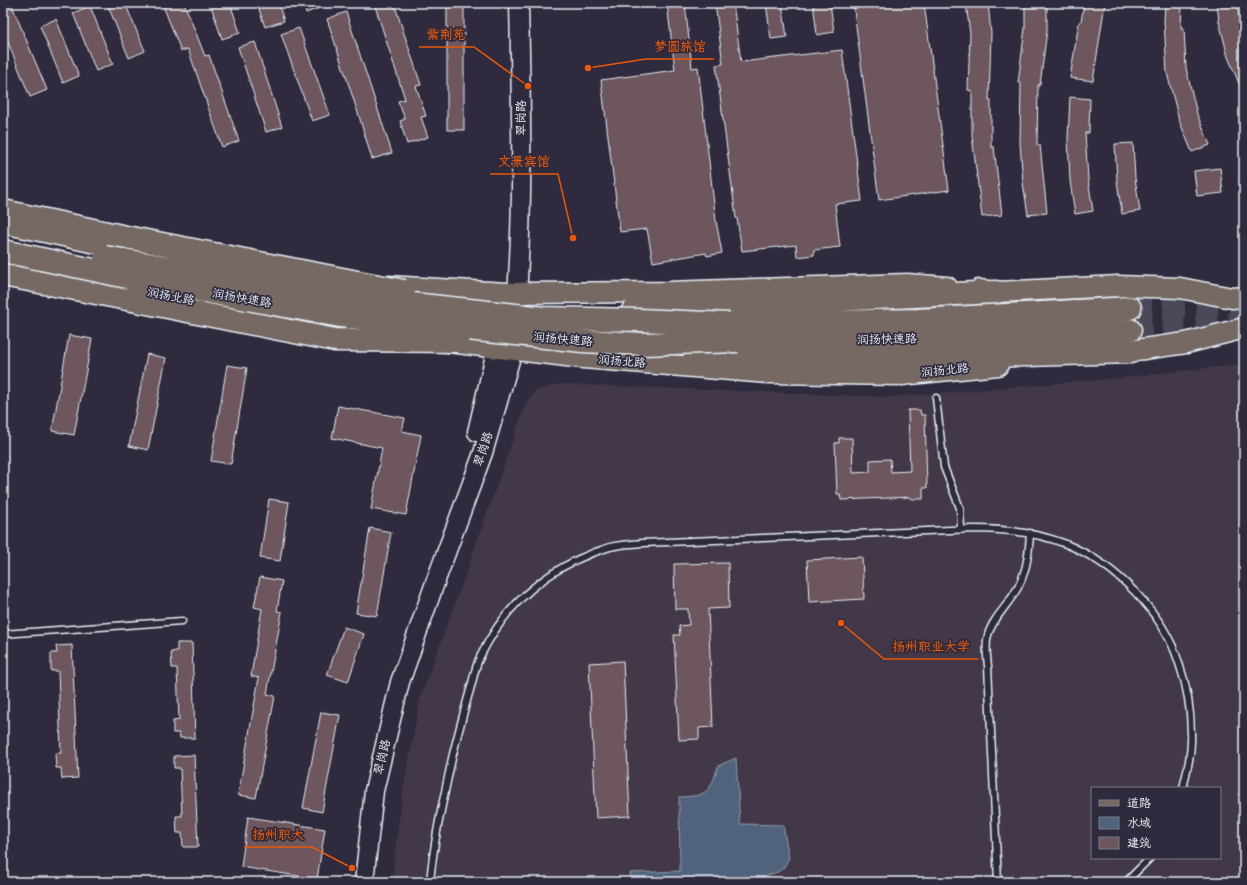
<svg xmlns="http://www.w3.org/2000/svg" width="1247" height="885" viewBox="0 0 1247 885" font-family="'Patrick Hand','LXGW WenKai TC',sans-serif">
<rect width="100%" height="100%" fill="#2f2a3d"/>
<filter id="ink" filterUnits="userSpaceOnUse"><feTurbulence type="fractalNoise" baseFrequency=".025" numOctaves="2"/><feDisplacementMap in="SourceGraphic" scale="8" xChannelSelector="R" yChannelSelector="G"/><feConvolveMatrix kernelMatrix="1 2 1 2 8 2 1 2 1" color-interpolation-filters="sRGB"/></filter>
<g filter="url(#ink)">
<path fill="#423747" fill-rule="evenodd" d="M1244 365V875L1225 882H393L394 859 402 795 421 695 452 612 525 405 535 391 559 384 890 397 1120 378 1205 368ZM1092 788H1220V858H1092Z"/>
<path fill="#51637c" stroke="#8d9cae" d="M736 758 740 824 783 825 789 858 784 867 778 872 771 874 763 879 753 882H631L630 873 680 871 679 797C707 796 710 793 718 766Z"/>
<path fill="#6d565d" stroke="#e8f1f8" d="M3 3H11L47 90 30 97 3 30Z
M107 3H125L145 51 129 58Z
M162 3H184L205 56 209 55 239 141 222 147 188 49 181 51Z
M210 3H230L240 33 222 39Z
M257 3H278L284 21 265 27Z
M303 3H330V4L306 13Z
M374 3H394L421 85 416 86 426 116 421 117 428 137 407 144 400 121 405 119 398 101 405 99Z
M667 3H685L692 68 698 67 716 221 722 253 707 256 706 253 653 262 647 229 620 232 601 80 675 70Z
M715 3H733L741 62 842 50 862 201 835 204 840 247 814 250V255L797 257 796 245 742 251 737 218H736L716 65 723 64Z
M766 3H782L787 37 771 39Z
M813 3H830L834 32 817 35Z
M853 3H924L949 190 879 200Z
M966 3H988L991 33 989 100H991V147H994L1002 215 982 217 972 136V91L968 90 970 34Z
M1025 3H1047V30L1040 85H1038L1037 145H1040L1047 213 1028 215 1023 183 1020 143 1021 83H1018L1025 28Z
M1084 3H1105L1093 81 1070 78 1079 22H1081Z
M1165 3H1182L1181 28H1184L1186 68 1197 114 1210 145 1192 152 1179 120 1167 73 1164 21Z
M1217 3H1237L1239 19 1244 40V95L1228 57 1219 21Z
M90 6 113 64 96 71 73 13Z
M447 6H464V130H447Z
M346 12 392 153 372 159 359 116 327 19Z
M56 19 79 76 63 83 40 26Z
M299 28 330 115 312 121 281 34Z
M255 42 282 127 266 132 238 47Z
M1070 97 1090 99 1089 133H1085L1088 179 1093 211 1075 214 1070 181 1068 138Z
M1133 143 1135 178 1140 211 1122 214 1117 181 1115 144Z
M1220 168 1223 193 1197 196 1194 171Z
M69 335 92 339 74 435 52 431Z
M147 354 166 358 148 450 129 446Z
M227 365 247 368 231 464 211 461Z
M338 406 405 418 402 431 421 435 406 515 371 509 382 448 332 438Z
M908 410H920L921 415H925L927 488H923V499H911V497L841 500 840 494H837L835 443H839V438H852L853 473 870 472V460L890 459 891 472 910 471Z
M269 499 289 502 280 561 260 558Z
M370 528 391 532 377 616 356 613Z
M862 557 864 599 809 602 807 560Z
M728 563 729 608 708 609 713 727 699 728V739L679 740 674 635H680L679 626 689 625 688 609H675L674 564Z
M260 577 282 581 277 611 282 612 267 694 275 696 256 798 238 795 259 678 251 676 262 609 254 607Z
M344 627 364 634 348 682 327 675Z
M177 643H192L195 738H180L179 733H173V721L179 720 177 668H172L171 652 177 651Z
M72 645 78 778 62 779 61 768H56L55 753H61L58 671H51V653H57L56 646Z
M623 661 630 816 596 818 589 663Z
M321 712 340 715 322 812 303 808Z
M194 755 198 847H183L182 833H177L176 816H182L180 768H174V756Z
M248 817 325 829 317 879 241 867Z"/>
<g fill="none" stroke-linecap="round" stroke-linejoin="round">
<path stroke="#4b4859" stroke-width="22" stroke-dasharray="22 11" stroke-linecap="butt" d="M1130 308 1241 302
M1130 330 1244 323"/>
<defs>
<path id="lane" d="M936 398 944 467 960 508 961 529
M3 634 182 621
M430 882C434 839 444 796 453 754 459 730 465 707 472 683 474 675 476 665 480 657 507 601 551 565 610 547 621 544 633 544 643 543L974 529C1005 529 1036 532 1066 544 1115 564 1163 612 1179 663 1187 686 1191 710 1191 734 1192 752 1187 771 1183 788
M998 882 988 666C987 656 985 645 988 635 992 620 1006 607 1014 594 1026 576 1029 555 1030 533
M1126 882 1150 858"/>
<path id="secondary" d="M516 308C524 207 521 104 519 3
M477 432 500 334
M364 882 374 791 400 682 436 580 483 453 513 350 514 335"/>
<path id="primary" d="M3 223 142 253
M3 264 121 286
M388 286 507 293 668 292 907 284 947 287
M979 290 996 292 1118 286 1180 288 1232 298 1244 297
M160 294 335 328 373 332
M440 341 583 358 768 373 901 375 998 365
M1115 353 1186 343 1244 328"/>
<path id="highway" d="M3 211 131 238
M3 275 127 299
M632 312 729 305 996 292
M729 324 918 320 1130 308
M738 341 919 339 1130 330
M692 349 736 354 824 360 921 358 1131 352"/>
</defs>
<use href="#lane" stroke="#e8f1f8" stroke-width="9"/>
<use href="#secondary" stroke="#e8f1f8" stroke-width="21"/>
<use href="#primary" stroke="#e8f1f8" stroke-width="23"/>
<use href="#highway" stroke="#e8f1f8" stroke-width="25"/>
<use href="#lane" stroke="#2f2a3d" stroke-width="6"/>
<use href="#secondary" stroke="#2f2a3d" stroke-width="18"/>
<use href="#primary" stroke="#766964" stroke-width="20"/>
<use href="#highway" stroke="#766964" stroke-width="22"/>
<defs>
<path id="highway-bridge" d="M131 238 404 291
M3 251 127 277 340 316 583 341 643 344 738 341
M105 257 336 296 544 318 639 320 729 324
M127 299 335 340 457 341"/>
</defs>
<use href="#highway-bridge" stroke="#e8f1f8" stroke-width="25" stroke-linecap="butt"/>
<use href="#highway-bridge" stroke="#766964" stroke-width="22"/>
</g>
</g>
<g text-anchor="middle" stroke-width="3.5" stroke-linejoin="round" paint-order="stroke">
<g font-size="12" fill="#e8f1f8" stroke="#2f2a3d">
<text transform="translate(521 118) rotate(-90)" y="4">翠岗路</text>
<text transform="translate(171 296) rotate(11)" y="4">润扬北路</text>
<text transform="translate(242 298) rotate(10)" y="4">润扬快速路</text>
<text transform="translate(563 339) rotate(5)" y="4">润扬快速路</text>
<text transform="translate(887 339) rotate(-1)" y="4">润扬快速路</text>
<text transform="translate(622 361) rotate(5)" y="4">润扬北路</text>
<text transform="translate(945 370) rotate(-6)" y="4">润扬北路</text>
<text transform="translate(483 449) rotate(-72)" y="4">翠岗路</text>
<text transform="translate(382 757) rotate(-77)" y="4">翠岗路</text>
</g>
</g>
<path fill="none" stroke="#e8590c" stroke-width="1.5" d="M528 86L474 47H419M588 68L646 59H714M573 238L558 174H490M841 623L884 659H978M352 868L312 847H244"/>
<g fill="#e8590c" stroke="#2f2a3d" stroke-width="1.5">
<circle cx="528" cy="86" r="4"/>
<circle cx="588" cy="68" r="4"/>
<circle cx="573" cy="238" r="4"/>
<circle cx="841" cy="623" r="4"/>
<circle cx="352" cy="868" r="4"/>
</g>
<g font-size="13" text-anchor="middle" font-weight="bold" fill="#e8590c" stroke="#2f2a3d" stroke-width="3.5" stroke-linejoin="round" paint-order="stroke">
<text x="446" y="39">紫荆苑</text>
<text x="680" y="51">梦圆旅馆</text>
<text x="524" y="166">文景宾馆</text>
<text x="931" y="651">扬州职业大学</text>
<text x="278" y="839">扬州职大</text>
</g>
<rect width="1247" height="885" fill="none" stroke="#2f2a3d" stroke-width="16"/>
<rect x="8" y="8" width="1231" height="869" fill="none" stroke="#e8f1f8" stroke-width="1.5" filter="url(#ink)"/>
<rect x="1091" y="787" width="130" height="72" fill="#2f2a3d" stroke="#797a88"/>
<rect x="1099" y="800" width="20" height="6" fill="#766964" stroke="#797a88"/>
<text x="1127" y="807" font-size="12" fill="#e8f1f8">道路</text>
<rect x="1099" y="817" width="20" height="12" fill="#51637c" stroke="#797a88"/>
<text x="1127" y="827" font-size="12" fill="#e8f1f8">水域</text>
<rect x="1099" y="837" width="20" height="12" fill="#6d565d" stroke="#797a88"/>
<text x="1127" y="847" font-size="12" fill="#e8f1f8">建筑</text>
</svg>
